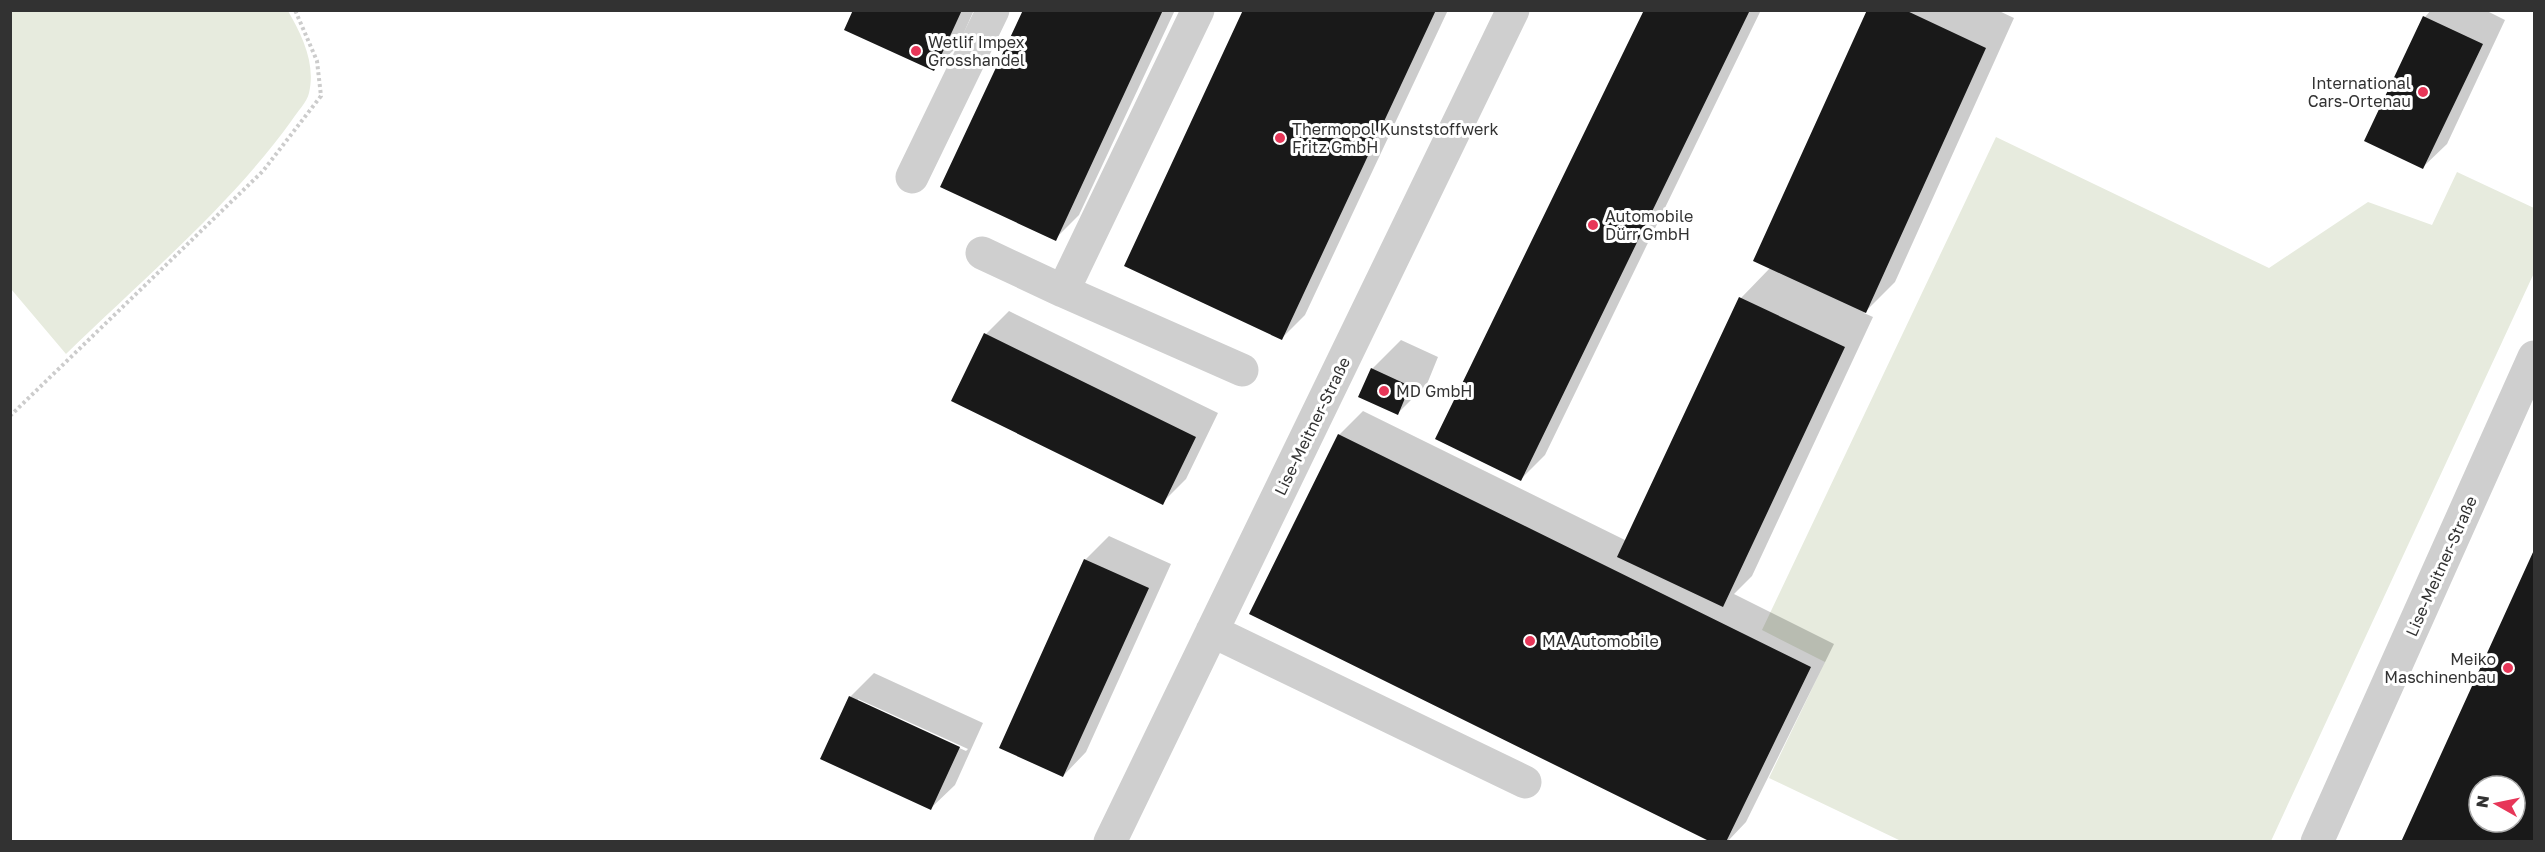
<svg xmlns="http://www.w3.org/2000/svg" width="2545" height="852" viewBox="0 0 2545 852" font-family="'Golos Text',sans-serif">
<rect width="100%" height="100%" fill="#fff"/>
<path fill="#e7ebde" d="M10 11H288C302 35 316 64 309 93 307 102 297 112 292 120 231 205 141 281 66 354L11 289Z
M1996 137 2269 268 2368 202 2432 225 2457 172 2534 208V273L2271 841H1901L1769 778 1825 662 1762 630Z"/>
<path fill="#0003" fill-rule="evenodd" d="M855 10H974L958 46 934 69Z
M1024 10H1175L1079 215 1055 239Z
M1244 10H1448L1305 315 1281 339Z
M1646 10H1761L1545 455 1521 479Z
M1869 10H1997L2014 18 1895 282 1864 313 1873 317 1752 576 1734 594 1834 644 1746 822 1727 842H1714L1339 435 1363 411 1627 541 1741 298 1770 268Z
M2431 10H2485L2505 20 2447 144 2423 167 2366 140 2425 17Z
M1009 311 1218 413 1186 479 1162 503 986 334Z
M1401 340 1438 357 1427 384 1398 413 1372 369Z
M1109 536 1171 564 1086 752 1063 776 1085 560Z
M2534 553V842H2403ZM2479 786H2515V822H2479Z
M874 673 983 723 955 785 931 808 850 697ZM858 699 968 749 966 751 858 702Z"/>
<path fill="#191919" fill-rule="evenodd" d="M853 10H962L934 71 844 30Z
M1023 10H1163L1056 241 940 187Z
M1243 10H1436L1282 340 1124 266Z
M1644 10H1750L1521 481 1435 439Z
M1867 10H1905L1986 48 1866 313 1753 261Z
M2423 16 2483 44 2423 169 2364 141Z
M1739 297 1845 347 1723 607 1617 557Z
M984 333 1196 437 1163 505 951 401Z
M1371 368 1410 386 1398 415 1358 397Z
M1338 434 1811 667 1726 842H1711L1249 614Z
M2534 550V842H2401ZM2479 786H2515V822H2479Z
M1084 559 1149 588 1063 777 999 748Z
M849 696 960 747 931 810 820 759Z"/>
<g fill="none" stroke-linecap="round" stroke-linejoin="round">
<path stroke="#ccc" stroke-width="4" stroke-dasharray="3 3" stroke-linecap="butt" d="M10 416 263 171 321 96 317 61 295 10"/>
<path stroke="#cfcfcf" stroke-width="33" d="M912 177 993 10
M982 253 1063 291 1198 10
M1063 291 1242 370
M1212 631 1525 782
M1110 842 1513 10
M2317 842 2534 357"/>
</g>
<g fill="#e73658" stroke="#fff" stroke-width="2">
<circle cx="916" cy="51" r="6"/>
<circle cx="2423" cy="92" r="6"/>
<circle cx="1280" cy="138" r="6"/>
<circle cx="1593" cy="225" r="6"/>
<circle cx="1384" cy="391" r="6"/>
<circle cx="1530" cy="641" r="6"/>
<circle cx="2508" cy="668" r="6"/>
</g>
<g text-anchor="middle" stroke-width="6" stroke-linejoin="round" paint-order="stroke">
<g font-size="16" fill="#323232" stroke="#fff" text-anchor="start">
<text x="928" y="48">Wetlif Impex<tspan x="928" dy="18">Grosshandel</tspan></text>
<text x="2411" y="89" text-anchor="end">International<tspan x="2411" dy="18">Cars-Ortenau</tspan></text>
<text x="1292" y="135">Thermopol Kunststoffwerk<tspan x="1292" dy="18">Fritz GmbH</tspan></text>
<text x="1605" y="222">Automobile<tspan x="1605" dy="18">Dürr GmbH</tspan></text>
<text x="1396" y="397">MD GmbH</text>
<text x="1542" y="647">MA Automobile</text>
<text x="2496" y="665" text-anchor="end">Meiko<tspan x="2496" dy="18">Maschinenbau</tspan></text>
</g>
<g font-size="16" fill="#323232" stroke="#fff">
<text transform="translate(1312 426) rotate(-64)" y="6">Lise-Meitner-Straße</text>
<text transform="translate(2441 566) rotate(-66)" y="6">Lise-Meitner-Straße</text>
</g>
</g>
<rect width="2545" height="852" fill="none" stroke="#323232" stroke-width="24"/>
<g transform="translate(2497 804) rotate(279)"><circle r="28" fill="#ffffff" stroke="#adadad" stroke-width="1.5"/>
<path d="M0-4.5L10 22L0 15L-10 22Z" fill="#e73658"/>
<text y="-9" font-size="16" font-weight="bold" text-anchor="middle" fill="#323232">N</text>
</g>
</svg>
